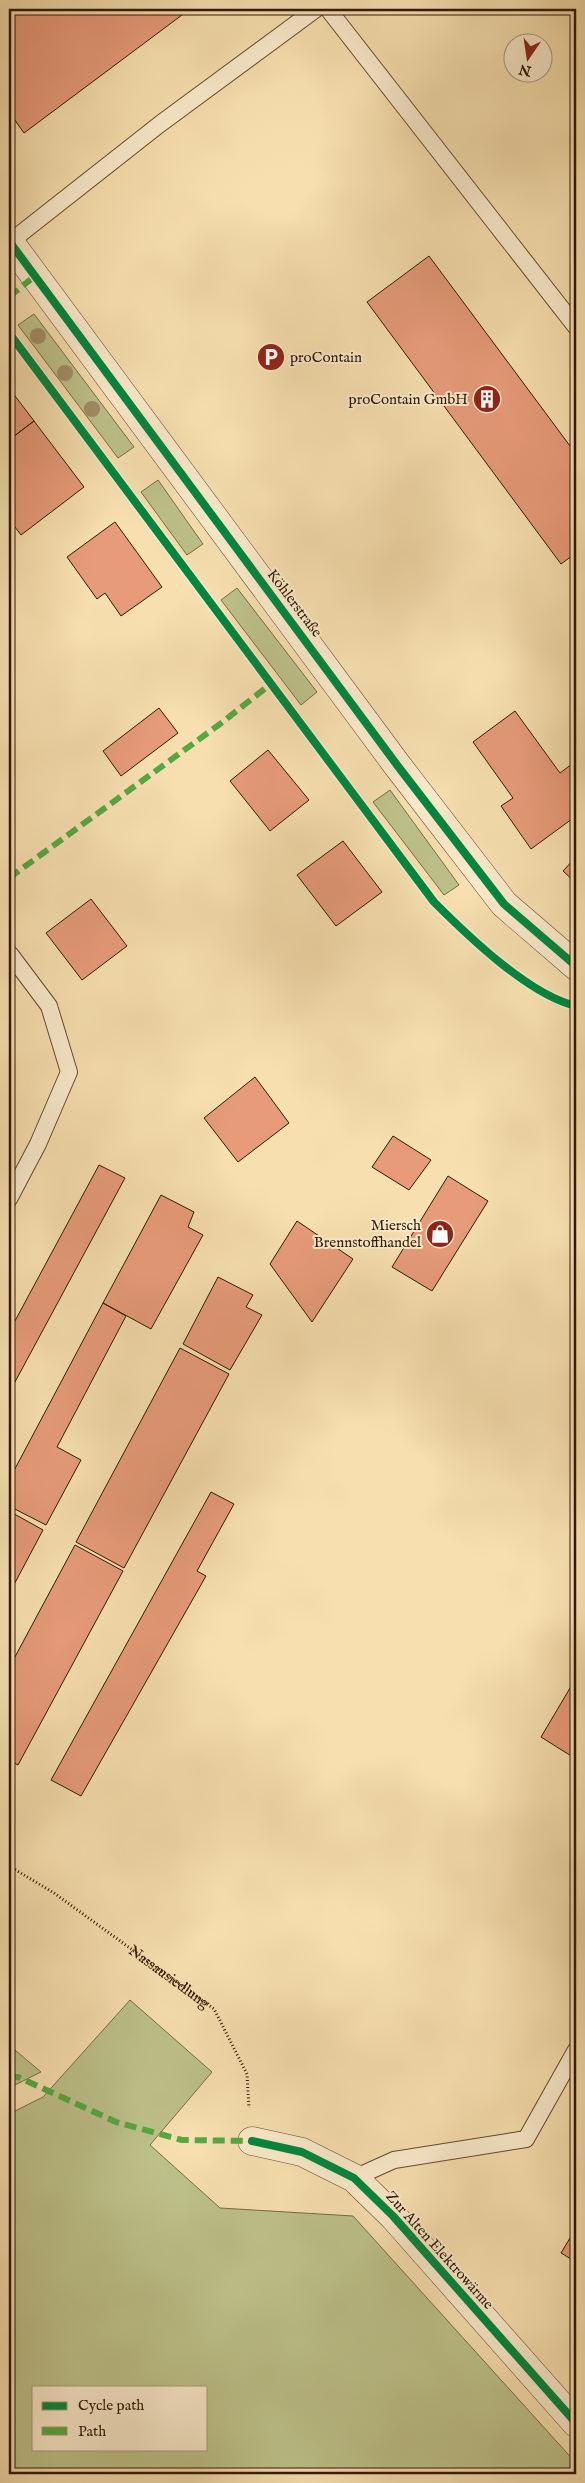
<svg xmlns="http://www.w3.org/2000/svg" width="585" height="2483" viewBox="0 0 585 2483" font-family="'IM FELL English',serif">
<rect width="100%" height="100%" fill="#f7dfaf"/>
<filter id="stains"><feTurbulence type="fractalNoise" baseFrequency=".004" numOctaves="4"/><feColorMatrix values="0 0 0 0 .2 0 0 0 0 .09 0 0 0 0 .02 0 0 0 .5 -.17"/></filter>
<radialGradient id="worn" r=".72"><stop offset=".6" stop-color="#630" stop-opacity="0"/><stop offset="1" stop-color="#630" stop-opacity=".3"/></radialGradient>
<path fill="#bdc18a" stroke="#766c46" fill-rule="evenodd" d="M34 314 134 447 118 458 18 325Z
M158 480 203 544 187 555 141 492Z
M237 588 317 692 301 705 221 600Z
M390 790 459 885 444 895 373 802Z
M130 2000 212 2072 150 2145 220 2208 353 2216 576 2463V2474H9V2114L43 2097ZM34 2387H206V2449H34Z
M9 2045 41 2072 9 2088Z"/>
<path fill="#e79b7a" stroke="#301802" d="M9 9H190L24 133 9 112Z
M429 256 576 454V553L561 564 367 302Z
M9 388 34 421 9 440Z
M34 421 84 487 21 535 9 519V440Z
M115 522 162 587 121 616 105 593 97 599 67 557Z
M159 708 178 733 121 776 103 751Z
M515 711 560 773 576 761V816L531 849 501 806 513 798 473 742Z
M268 750 309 800 270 831 230 781Z
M343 841 382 892 336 926 297 875Z
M576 857V883L563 871Z
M91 899 127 946 82 980 46 933Z
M255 1077 289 1123 238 1162 204 1118Z
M393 1136 431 1160 409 1190 372 1167Z
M99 1165 125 1178 9 1393V1332Z
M448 1176 488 1201 432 1291 392 1267Z
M161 1195 194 1212 188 1227 203 1235 151 1329 103 1303Z
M297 1221 353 1259 312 1322 270 1264Z
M218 1277 253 1295 246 1307 262 1315 230 1370 183 1344Z
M103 1303 126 1316 57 1447 81 1460 46 1525 9 1506V1480Z
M180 1348 229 1374 124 1568 76 1542Z
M211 1492 234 1504 197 1571 206 1576 81 1796 51 1780Z
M9 1511 43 1530 9 1594Z
M75 1545 123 1571 18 1765 9 1760V1668Z
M576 1678V1759L541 1737Z
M576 2228V2262L561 2253Z"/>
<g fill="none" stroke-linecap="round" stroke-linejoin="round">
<defs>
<path id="service" d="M328 9 576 327
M10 242 160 124 316 9
M9 1199 38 1144 69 1072 49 1006 10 954
M354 2178 394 2160 526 2139 576 2050"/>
<path id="minor" d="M252 2141 302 2152 354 2178 393 2216 576 2423"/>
<path id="tertiary" d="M9 241 397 765 504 904 576 966"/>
</defs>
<use href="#service" stroke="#624a2d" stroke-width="18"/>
<use href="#minor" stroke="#624a2d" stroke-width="29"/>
<use href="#tertiary" stroke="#624a2d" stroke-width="29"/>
<path stroke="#301802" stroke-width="3" stroke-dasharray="1 2.5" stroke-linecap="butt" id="s1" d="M9 1866 54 1893 214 2009 247 2074 249 2108"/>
<use href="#service" stroke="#faeacb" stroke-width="16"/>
<use href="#minor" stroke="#faeacb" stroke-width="28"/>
<use href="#tertiary" stroke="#faeacb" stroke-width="28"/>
<path stroke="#54a940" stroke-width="6" stroke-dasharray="12 6" stroke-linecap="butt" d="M9 297 35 276
M9 878 220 724 272 683
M9 953 10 954
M9 2077H18L116 2122 182 2140 252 2141"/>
<defs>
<path id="cycleway" d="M9 241 397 765 504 904 576 966
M9 333 434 902C468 936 529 995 576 1006
M252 2141 302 2152 354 2178 393 2216 576 2423"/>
</defs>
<use href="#cycleway" stroke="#faeacb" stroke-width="11"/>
<use href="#cycleway" stroke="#00873e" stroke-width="8"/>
</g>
<g fill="#a18e66">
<circle cx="38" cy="336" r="8"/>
<circle cx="65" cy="373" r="8"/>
<circle cx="92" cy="409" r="8"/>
</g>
<defs>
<symbol id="parking-disc" viewBox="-11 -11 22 22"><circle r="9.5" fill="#8f2418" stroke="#faeacb"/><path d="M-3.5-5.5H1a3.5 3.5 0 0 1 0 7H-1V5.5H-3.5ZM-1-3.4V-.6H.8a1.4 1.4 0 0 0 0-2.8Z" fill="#fff"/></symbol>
<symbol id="building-disc" viewBox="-11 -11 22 22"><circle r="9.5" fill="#8f2418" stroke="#faeacb"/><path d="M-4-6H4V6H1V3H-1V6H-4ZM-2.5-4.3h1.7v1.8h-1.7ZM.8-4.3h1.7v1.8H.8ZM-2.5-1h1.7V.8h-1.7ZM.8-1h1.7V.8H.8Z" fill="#fff"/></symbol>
<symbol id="shop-disc" viewBox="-11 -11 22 22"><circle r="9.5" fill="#8f2418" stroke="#faeacb"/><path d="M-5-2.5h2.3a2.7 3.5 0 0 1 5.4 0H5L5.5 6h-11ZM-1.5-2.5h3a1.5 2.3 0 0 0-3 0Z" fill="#fff"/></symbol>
</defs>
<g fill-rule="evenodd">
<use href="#parking-disc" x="255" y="341" width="32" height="32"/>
<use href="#building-disc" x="471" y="383" width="32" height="32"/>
<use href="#shop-disc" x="424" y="1218" width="32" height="32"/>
</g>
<g text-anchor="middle" stroke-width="4" stroke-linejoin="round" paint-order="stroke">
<g font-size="15" fill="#301802" stroke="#faeacb" text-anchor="end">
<text x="290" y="362" text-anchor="start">proContain</text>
<text x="468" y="404">proContain GmbH</text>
<text x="421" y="1230">Miersch<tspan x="421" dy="17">Brennstoffhandel</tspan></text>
</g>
<g font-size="15" fill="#301802" stroke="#faeacb">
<text transform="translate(295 603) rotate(53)" y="5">Köhlerstraße</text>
<text dy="5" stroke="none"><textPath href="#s1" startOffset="195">Nassausiedlung</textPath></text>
<text transform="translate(440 2250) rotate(48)" y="5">Zur Alten Elektrowärme</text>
</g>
</g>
<rect width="585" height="2483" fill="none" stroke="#f7dfaf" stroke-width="30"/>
<rect x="10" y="10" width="565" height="2463" fill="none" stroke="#301802" stroke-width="2.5"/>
<rect x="15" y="15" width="555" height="2453" fill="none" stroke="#301802"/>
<rect x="32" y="2386" width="175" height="65" fill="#faeacb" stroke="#a9967b"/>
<rect x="42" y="2402" width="25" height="8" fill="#00873e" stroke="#a9967b"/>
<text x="78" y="2410" font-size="15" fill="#301802">Cycle path</text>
<rect x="42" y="2427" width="25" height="8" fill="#54a940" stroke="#a9967b"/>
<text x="78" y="2436" font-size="15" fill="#301802">Path</text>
<g transform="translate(528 58) rotate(193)"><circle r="24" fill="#faeacb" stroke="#a9967b"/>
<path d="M0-4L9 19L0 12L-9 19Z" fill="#8f2418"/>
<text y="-8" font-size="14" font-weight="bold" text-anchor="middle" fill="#301802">N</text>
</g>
<rect width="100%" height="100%" filter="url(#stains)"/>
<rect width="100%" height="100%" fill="url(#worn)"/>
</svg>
